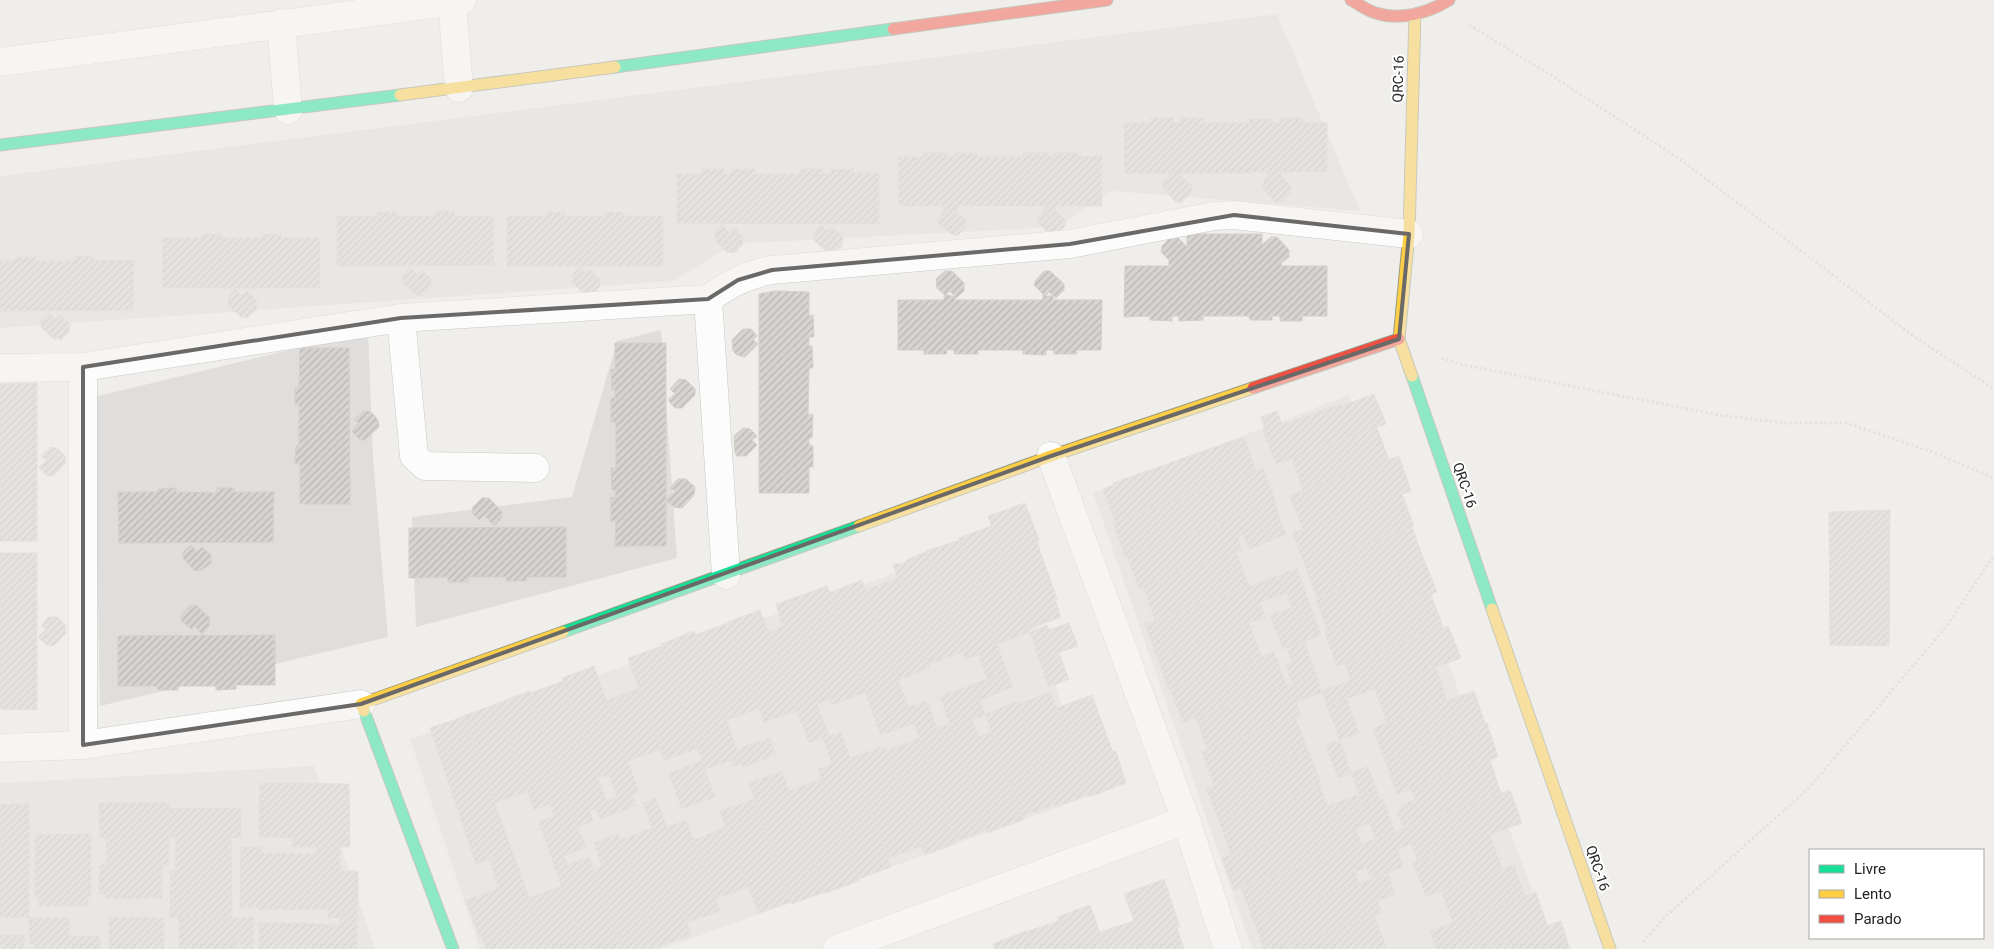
<svg xmlns="http://www.w3.org/2000/svg" width="1994" height="949" viewBox="0 0 1994 949" font-family="Roboto,sans-serif">
<defs>
<pattern id="building-hatch" width="6" height="6" patternUnits="userSpaceOnUse" patternTransform="scale(1.25)"><rect width="6" height="6" fill="#d7d4d2"/><path d="M-1 1l2-2M0 6l6-6M5 7l2-2" fill="none" stroke="#b8b6b4"/></pattern>
</defs>
<rect width="100%" height="100%" fill="#f0eeeb"/>
<path fill="#dfdedc" d="M1277 14 1360 211 1112 191 1058 227 733 244 674 281 0 328V176Z
M661 330 677 558 416 627 412 517 572 497 617 341Z
M368 331 373 457 388 637 100 706 94 397Z
M1349 395 1554 949H1252L1093 493Z
M1010 534 1089 796 662 949H480L410 739Z
M314 766 375 949H0V783Z"/>
<path fill="url(#building-hatch)" stroke="#d3d0cc" d="M1150 118H1173V123L1180 122V118H1203V123H1250V119H1271V122L1280 123V118H1302L1303 123H1327V172H1281V177L1275 182 1268 176V172L1181 173V178L1177 182 1169 176V173H1125L1124 124 1150 123Z
M924 153H947V157H954V153H977V157H1023V153H1048L1047 156 1054 157V153H1077V156H1102V206H1056V211L1051 215 1045 209V206H957L958 212 954 215 946 208 944 211V206H899L898 157H925Z
M702 169H724V173L731 174 732 169H755L754 174H800L801 169H823V174H831V170L854 169V173H879V224L677 223V174H702Z
M1170 175 1177 182 1182 177 1192 186 1191 193 1182 202H1176L1163 188V182Z
M1268 175 1275 182 1281 176 1290 185 1291 193 1282 202H1276L1262 188 1264 181Z
M946 208 954 215 957 211 966 220 965 228 958 235 951 234 937 222 939 217Z
M1044 209 1051 215 1055 210 1065 220V226L1056 235H1051L1038 223V217Z
M454 211V216H494V265L337 266V216H378V212H396V216H436V212Z
M547 212H565V216H605V212H624V216H663V266H507V216H547Z
M722 225 729 232 734 227 743 238 742 245 735 253 727 252 715 240V233Z
M821 225 827 231 832 227 843 237 842 246 834 252H827L814 240V232Z
M203 234H222V238H262V234H281V238H320V288H162L163 238H203Z
M1187 234H1262V245L1271 237H1277L1289 250V257L1281 263V266H1327V316H1302V321H1280V316H1272V320H1250L1249 316H1203V320L1179 321V316H1172V321L1150 320V316L1124 317 1125 266H1169V260L1161 252 1162 246 1170 238 1177 237 1187 247Z
M75 256 93 257 94 261 134 260 133 310 0 311V261H16L17 257H35L36 261H75Z
M410 267 417 275 422 270 431 279V287L423 295H416L402 282V275Z
M580 267 585 273 590 269 600 280V286L591 295H585L572 282 573 274Z
M945 271H952L964 283V291L956 298 950 291 945 295 937 288 936 279Z
M1044 271H1050L1064 284V290L1056 298 1049 292 1045 296 1034 285 1036 280Z
M235 289 242 296 247 291 257 301V309L248 317H241L228 305V297Z
M775 291 809 292V316L813 315 814 337H809V346H812L813 368H809L808 415 813 414 812 438H809V445L813 446V467H809V493H759V294Z
M944 294 955 297V300H1043V294L1045 296H1053V300H1102L1101 350H1077V354H1054L1053 350H1046V355L1023 354V350H978V354H954V350H946L947 354H924V350H898V300H944Z
M48 313 56 319 60 315 70 324 69 332 61 340 57 337 55 340 41 327V320Z
M743 329H751L757 336 753 340 758 344 745 357 737 355 733 351 732 340Z
M615 343H666V546H615L616 521H611V497L615 498 616 490H612L611 468H616V422H611V398H615V390H612L611 369H615Z
M300 348H349L350 504H300V464H295L296 446H299V405H295V388L299 387Z
M679 379 686 380 695 389V395L682 408H675L668 400 675 394 670 389Z
M37 383V541H0V384Z
M1374 394 1386 424 1276 464 1263 431 1265 430 1261 417 1277 411 1282 424 1341 404 1342 406Z
M364 411 371 412 378 420 379 427 365 440H360L352 431 359 423 354 420Z
M743 428 750 429 757 436 752 440 757 445 746 456H737L735 453 734 436Z
M1377 428 1389 460 1303 491 1292 458Z
M1244 437 1256 471 1244 475 1232 441Z
M1232 441 1244 475 1115 522 1103 489 1114 485 1113 483Z
M51 447 57 448 65 456 66 463 53 476 46 475 39 467 47 460 41 456Z
M1399 456 1411 491 1303 529 1290 496Z
M1263 468 1276 502 1256 509 1244 475Z
M1244 475 1256 509 1125 556 1113 522Z
M678 479H686L695 487 694 495 682 508 674 507 666 500 675 491 670 488Z
M176 488V492L217 493V488H234V492H274L273 542 119 543 118 492H158V489Z
M1402 494 1414 526 1305 565 1292 533Z
M482 498H489L502 512 501 519 494 526 484 515 479 520 472 513 473 507Z
M1274 502 1286 535 1269 541 1256 509Z
M1025 503 1039 540 1037 542 1057 599 1055 600 1061 617 1028 629 988 516Z
M1256 509 1269 541 1249 549 1243 534 1238 537 1242 551 1139 588 1127 556Z
M1890 510 1889 646 1830 645 1829 512Z
M991 526 1030 632 997 644 959 538Z
M566 527V577H527L526 581H507L506 577H468V582H448V577L409 578V528Z
M1412 527 1424 560 1317 598 1305 565Z
M960 540 1007 672 987 679 979 655 965 659 926 551Z
M191 545 197 552 202 547 211 555V563L202 570 195 571 183 558V552Z
M926 552 963 652 929 664 893 564H903L908 559Z
M0 553H37V710L0 709Z
M1236 553 1249 586 1155 620 1143 587Z
M1424 560 1437 592 1328 632 1316 599Z
M1297 568 1309 602 1292 608 1280 575Z
M1280 575 1287 593 1260 602 1265 617 1157 657 1145 624Z
M898 578 930 668 898 680 865 590Z
M862 580 908 707 875 719 829 593Z
M827 586 866 692 832 705 793 598Z
M1431 594 1443 627 1337 666 1325 633Z
M794 598 830 699 817 704 829 736 809 743 768 632 782 627 776 604Z
M1309 602 1321 635 1304 641 1292 608Z
M191 605 197 606 210 618 209 626 202 634 195 626 191 629 182 621 181 615Z
M1292 608 1304 641 1283 649 1270 615Z
M760 610 797 711 764 722 728 622Z
M49 617H57L65 625 66 633 53 646 46 645 38 637 46 629 41 626Z
M728 623 759 708 726 720 695 635Z
M1069 623 1078 646 1039 660 1030 633 1047 625 1049 630Z
M1249 623 1261 656 1169 690 1157 657Z
M1448 626 1461 658 1327 706 1322 691 1351 680 1345 663Z
M694 631 742 763 733 766 732 760 705 769 661 644Z
M275 635V685H236V689L216 690V686H178V690H158L157 686H118V636Z
M1304 641 1316 674 1292 682 1286 665 1292 663 1287 647Z
M662 646 697 749 664 760 628 658Z
M1274 652 1286 685 1183 722 1170 689Z
M1059 653 1069 679 1049 687 1039 660Z
M594 666 639 792 632 794 636 805 611 815 606 801 617 797 609 775 598 778 562 678Z
M1436 667 1447 701 1387 723 1375 689Z
M1007 672 1013 687 980 700 974 684Z
M1316 674 1322 692 1296 702 1301 716 1207 750 1196 717Z
M564 681 611 815 600 819 596 809 589 811 593 821 578 827 530 693Z
M974 684 985 715 972 720 979 737 991 732 1023 820 987 833 940 696Z
M639 689 661 749 628 761 607 700Z
M529 691 578 827 545 839 539 822 554 816 550 804 534 810 496 704Z
M1474 691 1485 723 1385 761 1373 728Z
M1051 692 1088 795 1055 807 1019 704Z
M1092 695 1113 752 1116 751 1126 783 1089 797 1057 708Z
M1347 700 1359 733 1340 740 1327 706Z
M927 701 937 729 950 724 986 830 957 841 908 707Z
M1018 701 1054 805 1022 816 985 714Z
M496 704 528 791 495 803 463 716Z
M908 707 914 723 881 735 875 719Z
M463 717 512 850 476 864 430 728Z
M1296 718 1308 752 1214 786 1202 752Z
M1487 723 1498 757 1397 794 1385 761Z
M841 732 891 867 858 879 818 769 832 764 823 738Z
M770 738 776 755 743 767 737 749Z
M919 738 957 843 925 855 887 751Z
M1340 740 1351 773 1338 778 1326 745Z
M885 746 921 846 888 858 851 758Z
M1309 752 1321 784 1219 821 1206 788Z
M1490 760 1501 793 1404 828 1397 813 1400 805 1415 800 1411 789Z
M702 761 708 779 675 791 669 773Z
M1368 766 1380 800 1364 806 1351 773Z
M782 772 825 892 792 904 749 783Z
M708 779 715 797 682 809 675 791Z
M822 779 859 881 825 893 789 791Z
M260 783 349 784 350 847H292L293 838 259 837Z
M1319 784 1328 806 1359 795 1364 806 1231 855 1219 821Z
M1510 790 1522 823 1418 862 1411 844 1397 849 1403 866 1388 873 1375 839Z
M656 798 667 827 686 820 720 911 687 922 643 803Z
M754 799 791 902 758 913 720 811Z
M1383 799 1395 832 1375 839 1364 806Z
M99 803H169V865H162V898L106 899V894H99L100 865 106 864V837H100Z
M0 804H29V918L0 917Z
M1364 806 1369 823 1356 829 1361 844 1234 890 1222 858Z
M241 808V838H231L232 918H170V871H175L176 838 169 837V809Z
M578 827 586 847 564 856 568 865 589 857 623 949H585L560 882 545 839Z
M726 827 748 887 715 899 694 840Z
M652 828 691 935 658 947 620 840Z
M35 834H91V897H88V906H39L38 896 35 897Z
M618 834 658 947 654 949H623L593 869 602 866 594 843Z
M1490 835 1502 869 1426 896 1413 863Z
M1375 839 1388 873 1371 878 1366 867 1355 872 1359 883 1253 921 1241 887Z
M241 847H262V853L317 854V847H340V871H358V918H328V909L258 910 259 907H240Z
M512 850 529 898 547 949H486L482 936H479L466 900 497 889 498 886 489 859Z
M1514 865 1525 896 1453 923 1441 890Z
M1388 873 1395 894 1377 901 1382 912 1280 949H1264L1254 921Z
M1164 879 1180 927 1177 928 1184 949H1145L1124 894Z
M562 886 584 946 585 949H547L529 898Z
M1536 892 1547 925 1483 949H1436L1430 931Z
M1090 905 1106 949H1069L1057 917Z
M1374 915 1386 947 1380 949H1280Z
M109 917 164 918V949H109Z
M179 917 240 918V940H237V949H179Z
M254 917 253 949H240V918Z
M29 918H69L70 936H100V949H35V944H30Z
M340 918H357V949H259V923L324 924 340 926Z
M1058 921 1069 949H1033L1026 932Z
M1134 921 1145 949H1106L1100 932Z
M1561 921 1570 949H1483L1526 933Z
M1026 931 1033 949H995L993 944Z
M0 935H24V949H0Z"/>
<g fill="none" stroke-linecap="round" stroke-linejoin="round">
<defs>
<path id="street" d="M452 1 459 88
M281 23 288 110
M0 62 462 0
M708 299C730 284 745 275 772 270L1070 244 1214 216 1234 215 1409 234
M83 367 401 318
M0 368 83 367V745
M1051 456 1186 820 1228 949
M535 468 425 466 414 456 401 318 708 299 726 575
M0 748 83 745 361 704
M837 949 1186 820"/>
<path id="fast" d="M615 67 893 29
M0 145 400 95
M1412 376 1492 609
M563 632 859 526
M364 711 453 949"/>
<path id="slow" d="M400 95 615 67
M1412 376 1399 339 1409 234 1415 14
M859 526 1051 456 1253 388
M1492 609 1610 949
M364 711 361 704 563 632"/>
<path id="jam" d="M1351 0C1359 4 1367 11 1376 13 1400 21 1428 13 1449 0
M893 29 1107 0
M1253 388 1399 339"/>
</defs>
<use href="#street" stroke="#c9c8c7" stroke-width="29"/>
<use href="#fast" stroke="#999a82" stroke-width="13"/>
<use href="#slow" stroke="#999a82" stroke-width="13"/>
<use href="#jam" stroke="#999a82" stroke-width="13"/>
<path stroke="#dccecd" stroke-width="3" stroke-dasharray="2.5 2.5" stroke-linecap="butt" d="M1469 25 1554 77 1681 160 1916 338 1994 389
M1441 358 1464 365 1719 415 1785 423H1847L1932 452 1994 478
M1643 942 1665 917 1809 788 1946 627 1994 555"/>
<use href="#street" stroke="#fdfcfc" stroke-width="28"/>
<use href="#fast" stroke="#16e098" stroke-width="11"/>
<use href="#slow" stroke="#ffcf43" stroke-width="11"/>
<use href="#jam" stroke="#f24e42" stroke-width="11"/>
</g>
<path d="M0 0H1994V949H0ZM1234 215 1409 234 1399 339 1051 456 361 704 83 745V367L401 318 708 299 738 280 772 270 1070 244Z" fill="#f0eeeb" fill-opacity=".55" fill-rule="evenodd"/>
<path fill="none" stroke="#6a6968" stroke-width="4" stroke-linejoin="round" d="M1234 215 1409 234 1399 339 1051 456 361 704 83 745V367L401 318 708 299 738 280 772 270 1070 244Z"/>
<g text-anchor="middle" stroke-width="4" stroke-linejoin="round" paint-order="stroke">
<g font-size="14" fill="#222" stroke="#fff">
<text transform="translate(1398 79) rotate(-88)" y="5">QRC-16</text>
<text transform="translate(1465 485) rotate(71)" y="5">QRC-16</text>
<text transform="translate(1598 868) rotate(71)" y="5">QRC-16</text>
</g>
</g>
<rect x="1809" y="849" width="175" height="90" fill="#ffffff" stroke="#a7a7a7"/>
<rect x="1819" y="865" width="25" height="8" fill="#16e098" stroke="#a7a7a7"/>
<text x="1854" y="874" font-size="15" fill="#222222">Livre</text>
<rect x="1819" y="890" width="25" height="8" fill="#ffcf43" stroke="#a7a7a7"/>
<text x="1854" y="899" font-size="15" fill="#222222">Lento</text>
<rect x="1819" y="915" width="25" height="8" fill="#f24e42" stroke="#a7a7a7"/>
<text x="1854" y="924" font-size="15" fill="#222222">Parado</text>
</svg>
